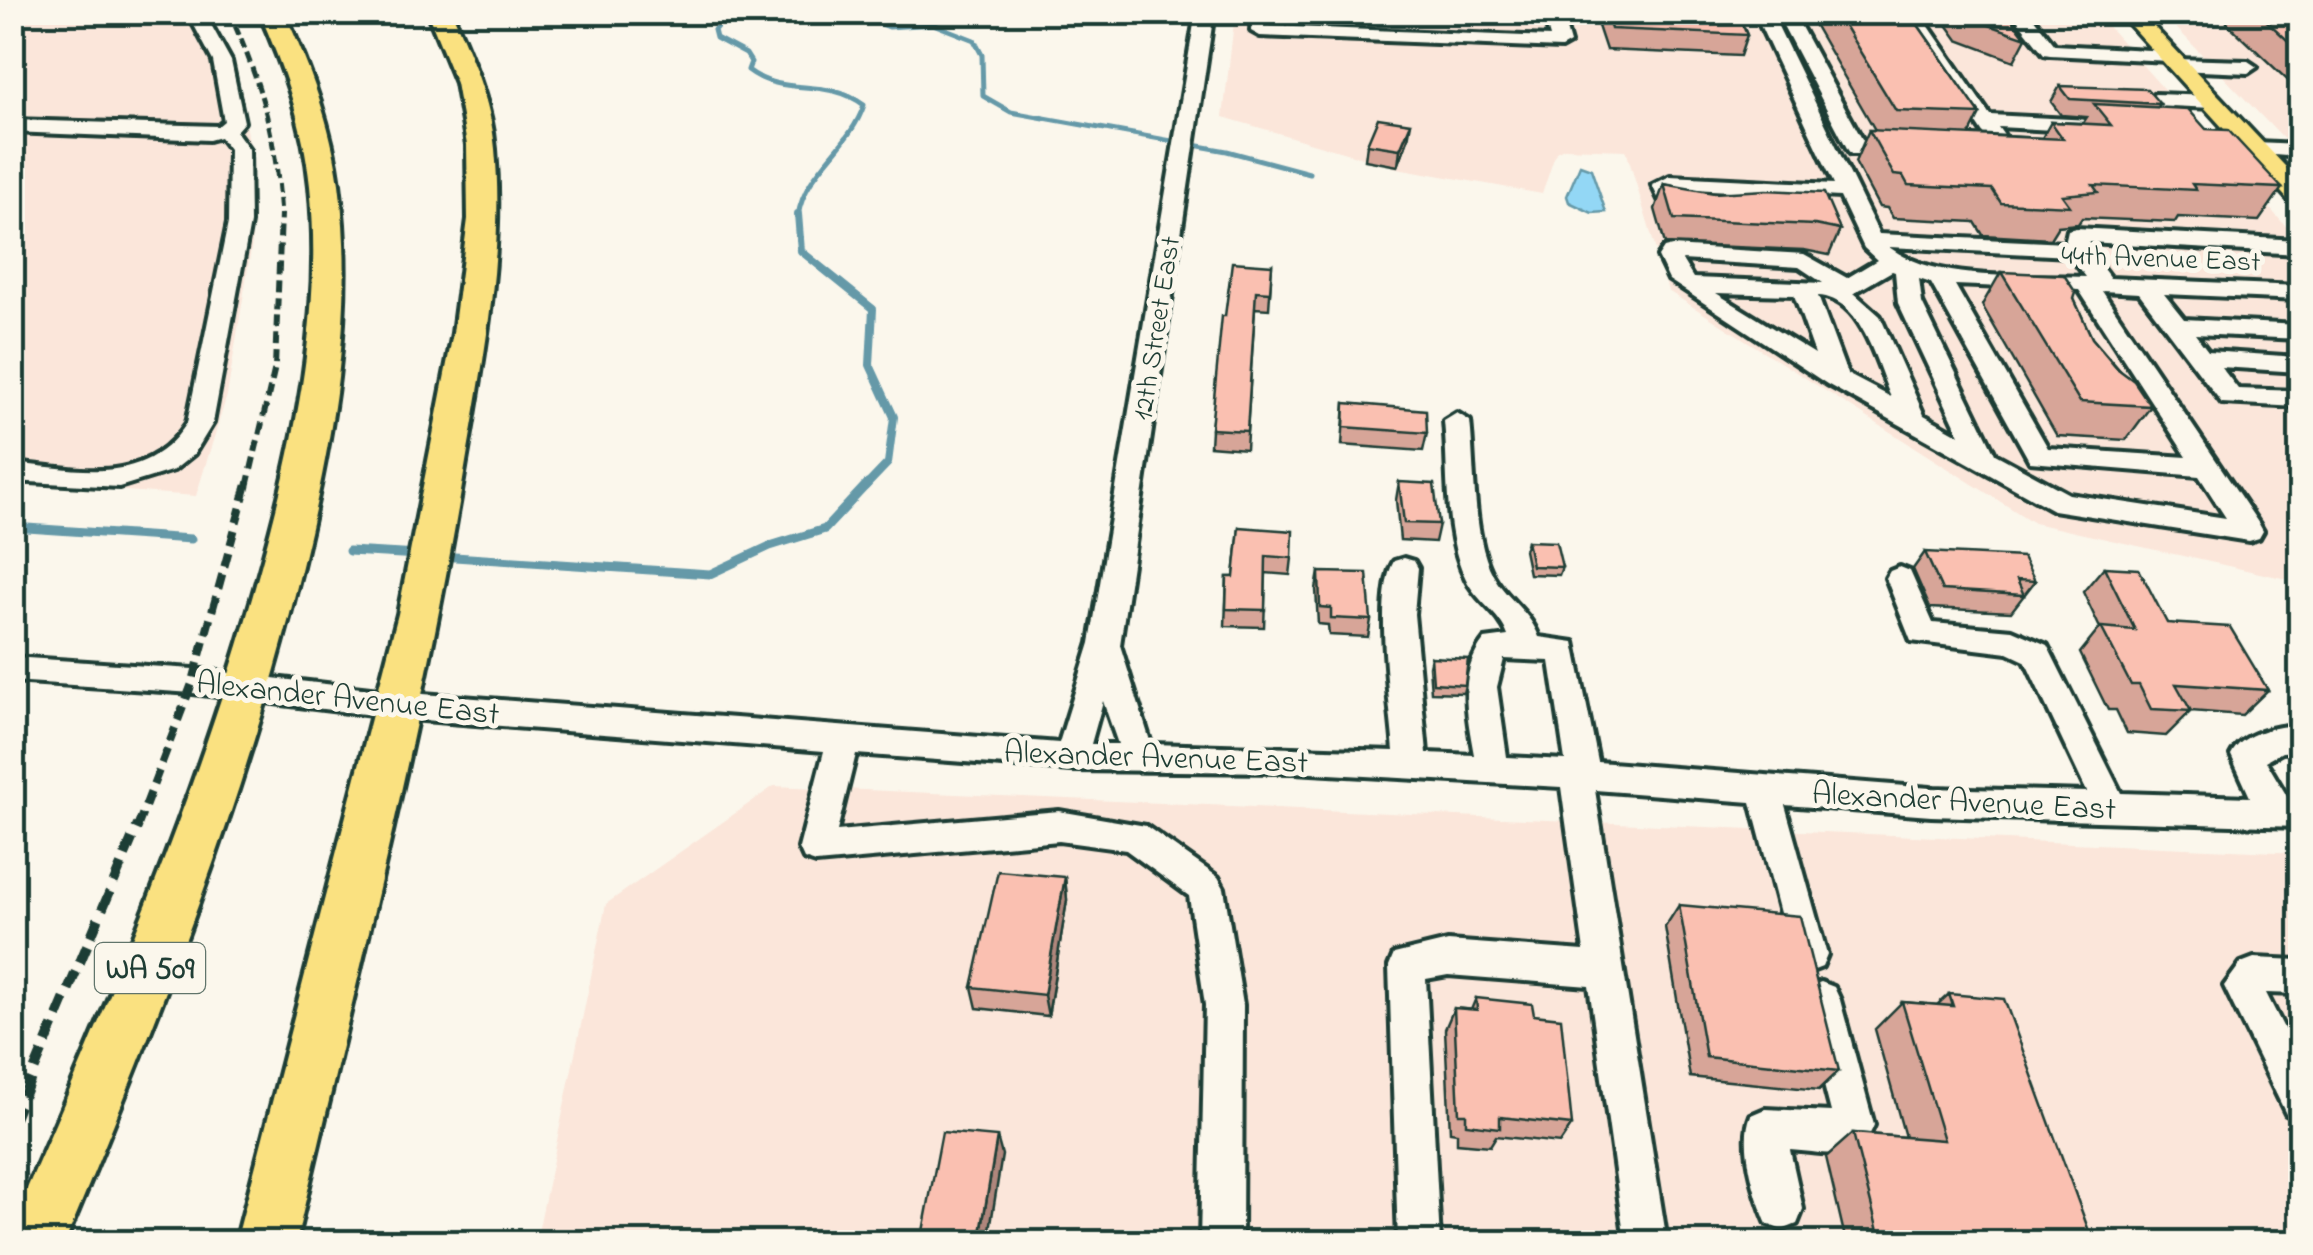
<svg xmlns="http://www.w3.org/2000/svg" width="2313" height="1255" viewBox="0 0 2313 1255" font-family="'Indie Flower',sans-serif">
<rect width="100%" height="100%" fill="#fbf7ec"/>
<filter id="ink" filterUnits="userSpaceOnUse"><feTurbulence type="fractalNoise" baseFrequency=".01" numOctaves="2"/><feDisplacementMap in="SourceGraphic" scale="20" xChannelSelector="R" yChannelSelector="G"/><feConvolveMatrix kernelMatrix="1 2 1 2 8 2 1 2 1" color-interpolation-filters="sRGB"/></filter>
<g filter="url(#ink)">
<path fill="#fbe6da" d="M12 13H210L229 54 240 86 252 160V244L227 395 196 496 13 483Z
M1235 13 1527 22 1526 13H2096L2300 242V582L2034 523 1668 291 1626 150 1564 148 1556 152 1542 194 1397 168 1223 117Z
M2162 13H2264L2300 46V156Z
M774 786 2300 853V1242H536L606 904Z"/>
<path fill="#93d7f5" stroke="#6599a8" stroke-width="2.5" d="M1580 165 1591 169 1606 212 1592 213 1569 202 1567 196Z"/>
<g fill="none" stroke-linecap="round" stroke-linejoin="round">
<path stroke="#6599a8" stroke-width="5" d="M758 12 720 23 714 30 716 38 746 54 751 62 748 70C784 98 825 76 864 105 850 148 805 170 798 216
M849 12 889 27 933 24 974 40 982 55 983 96 1011 112 1227 151 1309 173"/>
<path stroke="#6599a8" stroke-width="8" d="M798 214 801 251 873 309 870 365 894 417 888 463 865 487"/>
<path stroke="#6599a8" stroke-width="9" d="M12 527 191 539
M349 551 419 555
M440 556 710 574 770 546 825 529 867 484"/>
<defs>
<path id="minor" d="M187 12H204L231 61 244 122 236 131 249 149 250 223 213 423 194 454 174 470 119 487 12 481V463C79 469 144 488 187 423L228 223 229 149 220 137 209 140 12 132V120L218 126 224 121 213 61Z
M1196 12H1214L1120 645 1151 744 1394 751C1391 707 1373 596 1394 561L1404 558 1414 561 1418 568 1414 614 1427 753 1474 755C1467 715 1457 673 1485 639L1508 636C1500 613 1476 601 1466 579 1443 533 1449 471 1444 421L1457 413 1470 421C1475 465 1472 537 1493 575 1506 599 1529 610 1539 637L1574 642 1598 762 1931 788 2087 792 2025 661 2008 653 1911 641 1886 578 1890 571 1900 567 1910 571 1933 623 2012 630 2047 645 2121 793 2250 797 2231 755C2242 732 2277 726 2300 725V751L2282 752 2266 761 2288 798 2300 799V827L1931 816 1785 805 1827 955 1822 967 1809 972 1796 967 1791 955 1751 802 1595 790 1667 1242H1625L1589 986 1448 975 1426 979 1440 1242H1398L1389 966 1394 954 1448 941 1584 951 1561 787 1294 772 1071 770 856 754 837 831 1059 811 1146 826 1218 877 1224 888 1243 1005 1242 1242H1200L1205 1005 1189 896 1126 850 1059 841 816 863 804 859 799 848 824 751 397 718 193 693 12 681V657L193 669 397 692 1059 743 1090 643ZM1504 659 1550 661 1565 760 1507 757 1497 687ZM1103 701 1104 704 1118 744H1091Z
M1252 12H1270L1269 26 1550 37 1543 12H1561L1570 43 1561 48 1260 36 1251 31Z
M1754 12H1771L1879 234 2065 243 2068 230 2076 228 2300 240V254L2088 242V249L2110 278 2300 286V300L2164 294 2184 319 2300 325V339L2195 334 2208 351 2300 357V372L2221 367 2238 389 2300 391V407L2222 403 2139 293 2102 291 2259 524 2263 531 2259 538 2249 541 2053 510 1827 384 1669 280 1658 257 1664 248 1672 246 1804 254 1847 278 1877 260 1864 248 1840 197 1674 188 1677 196 1699 200 1702 205 1699 210 1661 204 1652 185 1670 176 1834 184ZM1889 247 2070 256 2086 277C2025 274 1939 284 1889 247ZM1682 260 1799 267 1823 283 1693 278ZM1892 271 1895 272 1898 303 1960 435 1924 415 1880 316 1854 293ZM1919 279 1931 283 2030 462 2199 476 2226 518 2069 494 1995 454 1922 303ZM1955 285 2079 290 2187 457 2048 448ZM1716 293 1794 295 1815 354ZM1818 296C1862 298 1876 363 1891 397L1847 374Z
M1776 12H1793L1868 150 1865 154H1851L1848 150Z
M1902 12H1919L1990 115 2090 120 2100 126 2090 132 1998 127 2020 158 2010 164 1993 162 1990 158 1996 153Z
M2011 12H2029L2055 45 2168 51 2174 52 2175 59 2248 61 2257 67 2248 73 2176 70 2169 68V61L2050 55 2044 54Z
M2155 94 2212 96 2222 102 2212 108 2171 106 2190 129 2180 135 2173 133 2145 100Z
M2256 143 2300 145V157L2249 153 2246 149Z
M2254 958 2300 960V994L2266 993 2300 1060V1120L2286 1114 2224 986 2241 963Z
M1821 982 1834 987 1840 1000 1874 1125C1858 1165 1826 1152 1790 1150L1803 1209 1797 1224 1782 1230 1767 1224C1755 1196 1739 1143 1751 1115L1765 1109 1831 1112 1802 1000 1808 987Z"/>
<path id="major" d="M2118 12H2140L2300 182V205L2291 203Z"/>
<path id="highway" d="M259 12H284C310 67 331 124 339 184 356 312 332 442 302 566 246 799 157 1021 65 1242H12V1223C106 1008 199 794 261 566 295 443 323 314 310 186 304 125 284 68 259 12Z
M427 12H452C471 57 491 100 495 149 505 260 481 371 463 480 420 736 354 989 296 1242H236L398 614 453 333 468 219 467 145 456 83Z"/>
</defs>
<use href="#minor" stroke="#1f3d34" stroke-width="8"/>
<use href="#major" stroke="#1f3d34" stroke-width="7"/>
<use href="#highway" stroke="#1f3d34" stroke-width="8"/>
<use href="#minor" fill="#fbf7ec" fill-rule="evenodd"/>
<use href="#major" fill="#fae180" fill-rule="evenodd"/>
<use href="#highway" fill="#fae180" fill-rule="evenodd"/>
<path stroke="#1f3d34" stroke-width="5" stroke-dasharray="10 5" stroke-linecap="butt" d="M229 12C262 85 276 136 281 216"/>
<path stroke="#1f3d34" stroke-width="6" stroke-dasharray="12 6" stroke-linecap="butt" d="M247 487 275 367 281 214"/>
<path stroke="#1f3d34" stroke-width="8" stroke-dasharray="15 8" stroke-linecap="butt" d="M137 828 193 681 247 484"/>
<path stroke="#1f3d34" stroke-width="10" stroke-dasharray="19 10" stroke-linecap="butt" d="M12 1123 138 825"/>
</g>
<path fill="#d7a598" stroke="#1f3d34" stroke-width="2.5" d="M1290 12H1530L1528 22Z
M1602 12H1737L1747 35 1740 56 1606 50 1598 26Z
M1807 12H1909L1980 114 1970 134 2042 138 2051 122 2083 123 2087 117 2061 115 2051 102 2060 86 2160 104 2158 107 2206 129 2282 188 2259 221 2178 217 2175 222 2082 218 2078 224 2058 226 2050 239 1983 235 1975 222 1893 218 1887 208 1879 207 1855 162 1869 130H1875Z
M1938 12H2006L2026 38 2014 61 1958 40Z
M2228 12H2300V92L2227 23Z
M1408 139 1398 166 1365 160 1367 144Z
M1664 184 1840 230 1829 255 1804 250 1665 244 1655 209Z
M1272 265 1269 309 1255 308 1246 449 1210 446 1211 429 1225 316Z
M2001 272 2074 299 2092 338 2151 406 2126 440 2057 436 1982 305Z
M2300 298V315L2293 306Z
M1345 403 1427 433 1423 451 1342 445Z
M1399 482 1439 524 1435 542 1400 540 1396 500Z
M1239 527 1292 558 1290 575 1266 573 1264 627 1225 626 1227 577H1234Z
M1527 541 1562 567 1559 575 1529 574 1524 550Z
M1925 552 2035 581 2011 612 1930 608 1913 569Z
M2104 567 2167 623 2268 690 2242 715 2191 711 2166 736 2127 733 2116 710H2108L2080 653 2100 628 2083 592Z
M1319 572 1371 620 1368 637 1329 635 1328 625 1318 624 1316 589Z
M1431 657 1465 685 1463 693 1431 692 1429 666Z
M1065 877 1067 900 1048 1016 977 1008 972 987Z
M1679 905 1839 1071 1819 1090 1690 1077 1665 927Z
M1949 994 2093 1242H1846L1826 1157 1853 1133 1905 1137 1875 1029 1902 1002 1937 1005Z
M1476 998 1534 1015 1572 1125 1560 1143 1496 1136 1490 1146 1457 1143V1133L1450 1132 1445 1029 1454 1008 1471 1010Z"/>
<path fill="#af867c" stroke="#1f3d34" stroke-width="2.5" d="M1411 123 1408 139 1398 166 1400 149Z
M1065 877 1067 900 1048 1016 1044 995Z
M997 1137 1002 1155 988 1242H982L980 1239Z"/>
<path fill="#fac0b1" stroke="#1f3d34" stroke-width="2.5" d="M1606 12H1737L1747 35 1611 29Z
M1836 12H1909L1980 114 1896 111Z
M1965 12H2006L2026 38 1969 18Z
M2257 12H2300V52Z
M2060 86 2147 89 2160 104 2070 99Z
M2094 104 2188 109 2206 129 2228 130 2282 188 2192 184 2196 190 2093 185 2098 192 2062 195 2070 206 2001 203 1992 189 1908 185 1903 176 1894 175 1869 130 2063 139 2051 122 2111 125Z
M1378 118 1411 123 1400 149 1367 144Z
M1664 184 1714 193 1766 190 1824 193 1840 230 1815 225 1674 219Z
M1232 262 1272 265 1270 292 1256 291 1247 431 1211 429 1222 316H1225Z
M2001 272 2064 275 2076 293 2074 299 2092 338 2118 369 2134 381 2151 406 2080 402Z
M1345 403 1426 410 1427 433 1344 427Z
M1399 482 1434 484 1439 524 1404 523Z
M1239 527 1293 531 1292 558 1266 556 1265 610 1226 609 1227 577H1234Z
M1527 541 1556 542 1562 567 1532 566Z
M1925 552 2023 557 2035 581 2017 580 2024 595 1942 590Z
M2104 567 2139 569 2167 623 2230 627 2268 690 2176 684 2191 711 2151 709 2139 685H2131L2101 627 2135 630Z
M1319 572 1367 573 1371 620 1331 618V608L1320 607Z
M1431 657 1468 659 1465 685 1433 683Z
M998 871 1065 877 1044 995 972 987Z
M1679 905 1800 916 1839 1071 1706 1057Z
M1949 994 2004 999 2093 1242H1917L1880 1239 1853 1133 1944 1140 1902 1002 1953 1006Z
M1476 998 1532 1004 1534 1015 1561 1018 1572 1125 1500 1117V1128L1466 1124V1114H1459L1454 1008 1477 1010Z
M942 1132 997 1137 980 1239 975 1238 974 1242H921Z"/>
</g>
<g text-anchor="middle" stroke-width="10" stroke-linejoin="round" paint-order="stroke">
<g font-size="28" fill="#1f3d34" stroke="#fbf7ec">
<text transform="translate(2161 257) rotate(2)" y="10">44th Avenue East</text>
<text transform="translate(1155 328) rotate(-81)" y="10">12th Street East</text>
</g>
<rect fill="#fbf7ec" stroke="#61756b" stroke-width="2.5" x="95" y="943" width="110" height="50" rx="8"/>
<g font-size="30" font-weight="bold" fill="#1f3d34">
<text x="150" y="978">WA 509</text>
</g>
<g font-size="32" fill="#1f3d34" stroke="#fbf7ec">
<text transform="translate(348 697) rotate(6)" y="11">Alexander Avenue East</text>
<text transform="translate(1156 756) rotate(2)" y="11">Alexander Avenue East</text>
<text transform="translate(1964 800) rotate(3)" y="11">Alexander Avenue East</text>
</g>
</g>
<rect width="2313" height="1255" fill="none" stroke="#fbf7ec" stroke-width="50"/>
<rect x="25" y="25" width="2263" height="1205" fill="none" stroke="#1f3d34" stroke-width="4" filter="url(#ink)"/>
</svg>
